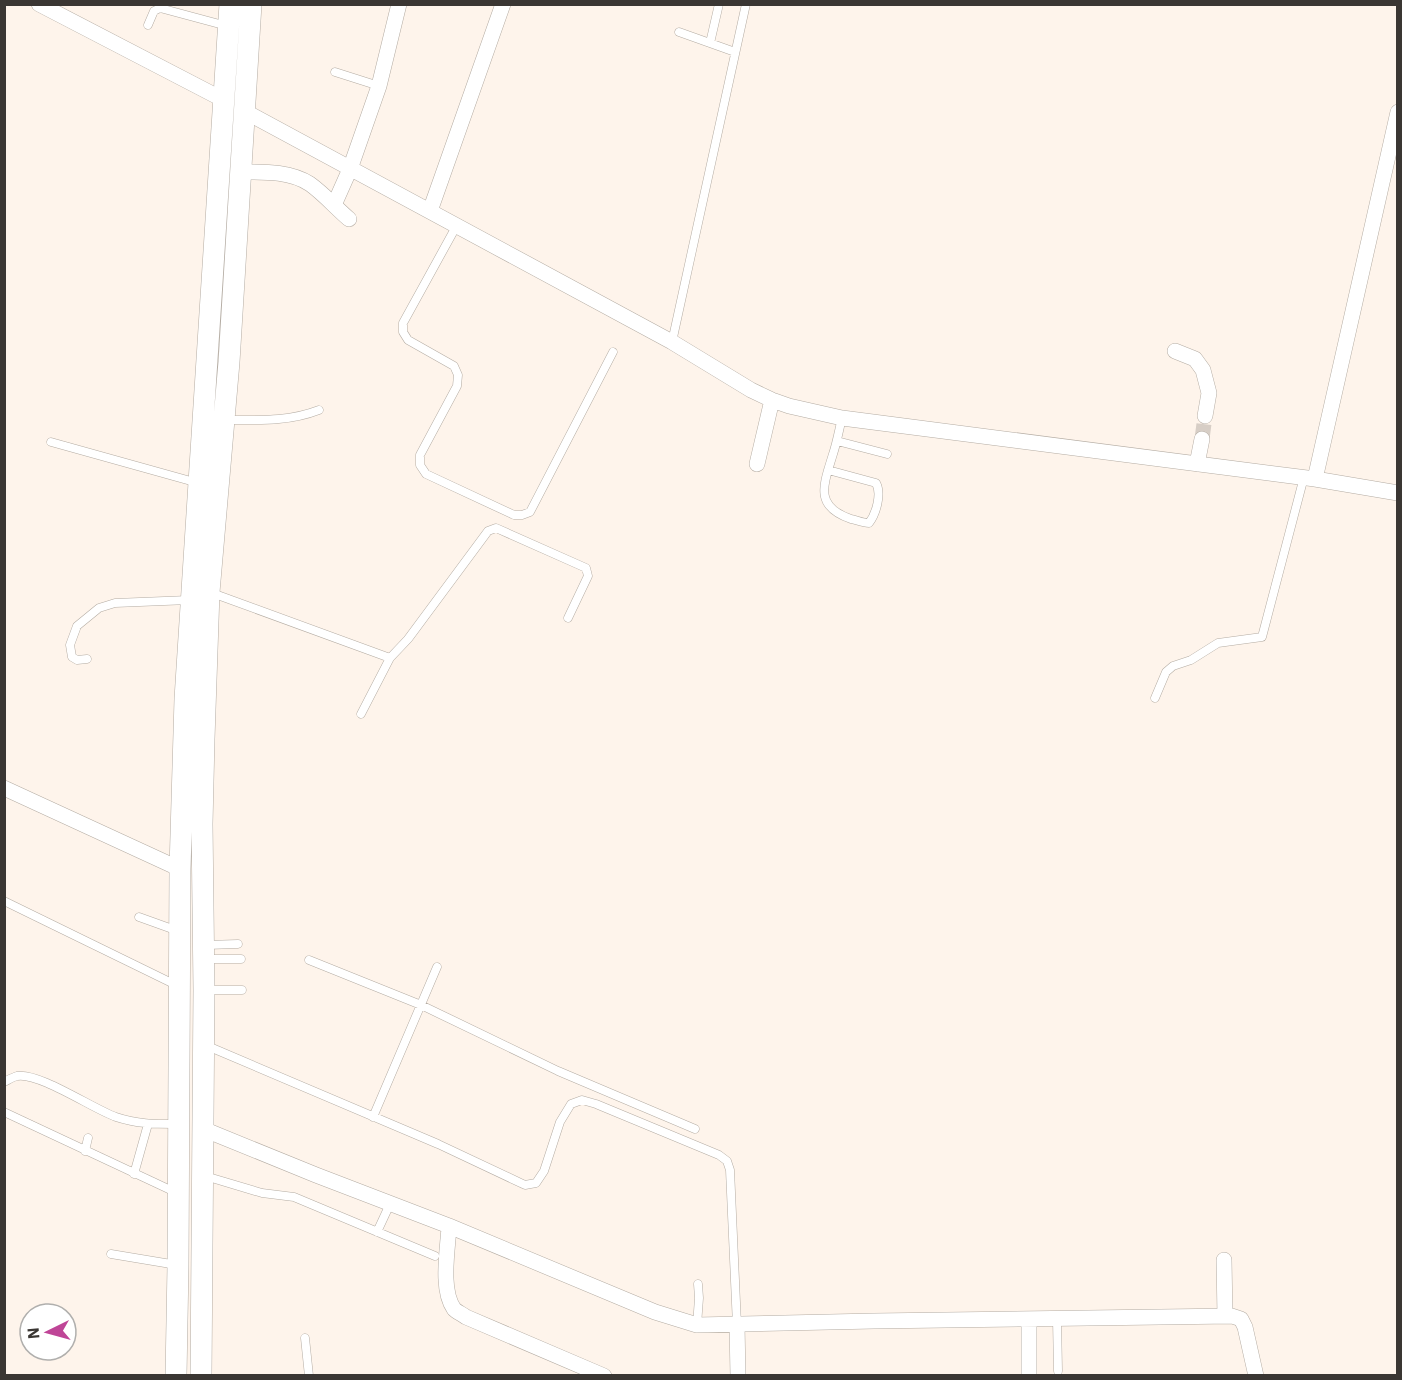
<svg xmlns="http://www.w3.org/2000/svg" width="1402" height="1380" viewBox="0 0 1402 1380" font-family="'IBM Plex Sans',sans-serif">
<rect width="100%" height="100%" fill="#fef4eb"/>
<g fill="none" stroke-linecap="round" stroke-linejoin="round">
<path stroke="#d7cec6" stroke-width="15" stroke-dasharray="15 8" stroke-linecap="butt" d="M1202 439 1205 416"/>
<defs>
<path id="lane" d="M148 25 154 11 160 8 227 26
M679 32 735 52
M710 43 719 4
M335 72 379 86
M457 225 403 323V332L408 340 454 366 458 375 457 386 420 455V465L426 474 514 515H522L530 512 613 352
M672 342 746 4
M226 420C258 420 288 422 319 410
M837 441 887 454
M51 442 198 483
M828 470 876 483C882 494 876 514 869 523 862 523 857 520 851 519 813 506 824 484 833 454 837 442 839 430 842 418
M212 593 390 658 408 639 488 531 496 528 586 568 588 576 568 618
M87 659 77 660 72 657 70 645 77 626 99 608 115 603 189 600
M1155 698 1166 672 1173 666 1191 660 1218 643 1262 637 1304 477
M361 714 390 658
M4 901 178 986
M139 917 178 931
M206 945 238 944
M204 959H241
M309 960 421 1005 558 1071 695 1129
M204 990H242
M205 1045 438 1144 525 1185 536 1183 544 1171 560 1122 571 1104 582 1100 596 1104 719 1155 727 1161 730 1170 737 1325
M4 1082C8 1080 13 1077 17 1076 39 1072 93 1109 116 1117 137 1124 154 1124 176 1124
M4 1112 177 1193
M373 1117 437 967
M85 1151 88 1138
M134 1174 148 1124
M205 1176 262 1193 294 1197 435 1256
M377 1232 390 1204
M111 1254 177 1265
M1057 1319 1058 1371
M697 1325 699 1298 698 1284
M305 1338 309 1376"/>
<path id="street" d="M39 4 222 99
M244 111 672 342 751 390 772 400 789 406 842 418 1315 479 1398 493
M241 172C264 172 290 171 310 184 324 194 336 208 349 219
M334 205 350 169 379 86 399 4
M430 211 503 4
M1175 351 1195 359 1203 370 1209 393 1205 416
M757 464 772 400
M1197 464 1202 439
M1315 479 1398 112
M4 788 180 869
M203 1129 316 1175 449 1226 655 1312 697 1325 874 1321 1232 1316 1241 1319 1245 1327 1256 1376
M449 1226C448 1249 440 1289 454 1309 457 1312 462 1314 466 1317L604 1376
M1224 1260 1225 1316
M1029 1319V1376
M737 1325 738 1376"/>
<path id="secondary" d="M176 1376 178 1266 180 869 185 699 230 4
M201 1376 204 990 202 824 204 739 209 592 229 362 251 4"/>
</defs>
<use href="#lane" stroke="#b4aca3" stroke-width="9"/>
<use href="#street" stroke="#b4aca3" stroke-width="16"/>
<use href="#secondary" stroke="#b4aca3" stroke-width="22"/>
<use href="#lane" stroke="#fff" stroke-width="8"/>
<use href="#street" stroke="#fff" stroke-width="15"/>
<use href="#secondary" stroke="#fff" stroke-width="21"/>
</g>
<rect width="1402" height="1380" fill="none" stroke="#3a3633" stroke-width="12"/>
<g transform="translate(48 1332) rotate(265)"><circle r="28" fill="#ffffff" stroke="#b0afad" stroke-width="1.5"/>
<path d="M0-4.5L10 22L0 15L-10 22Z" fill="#bf4597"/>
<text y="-9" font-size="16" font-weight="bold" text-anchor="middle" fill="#3a3633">N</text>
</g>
</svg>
